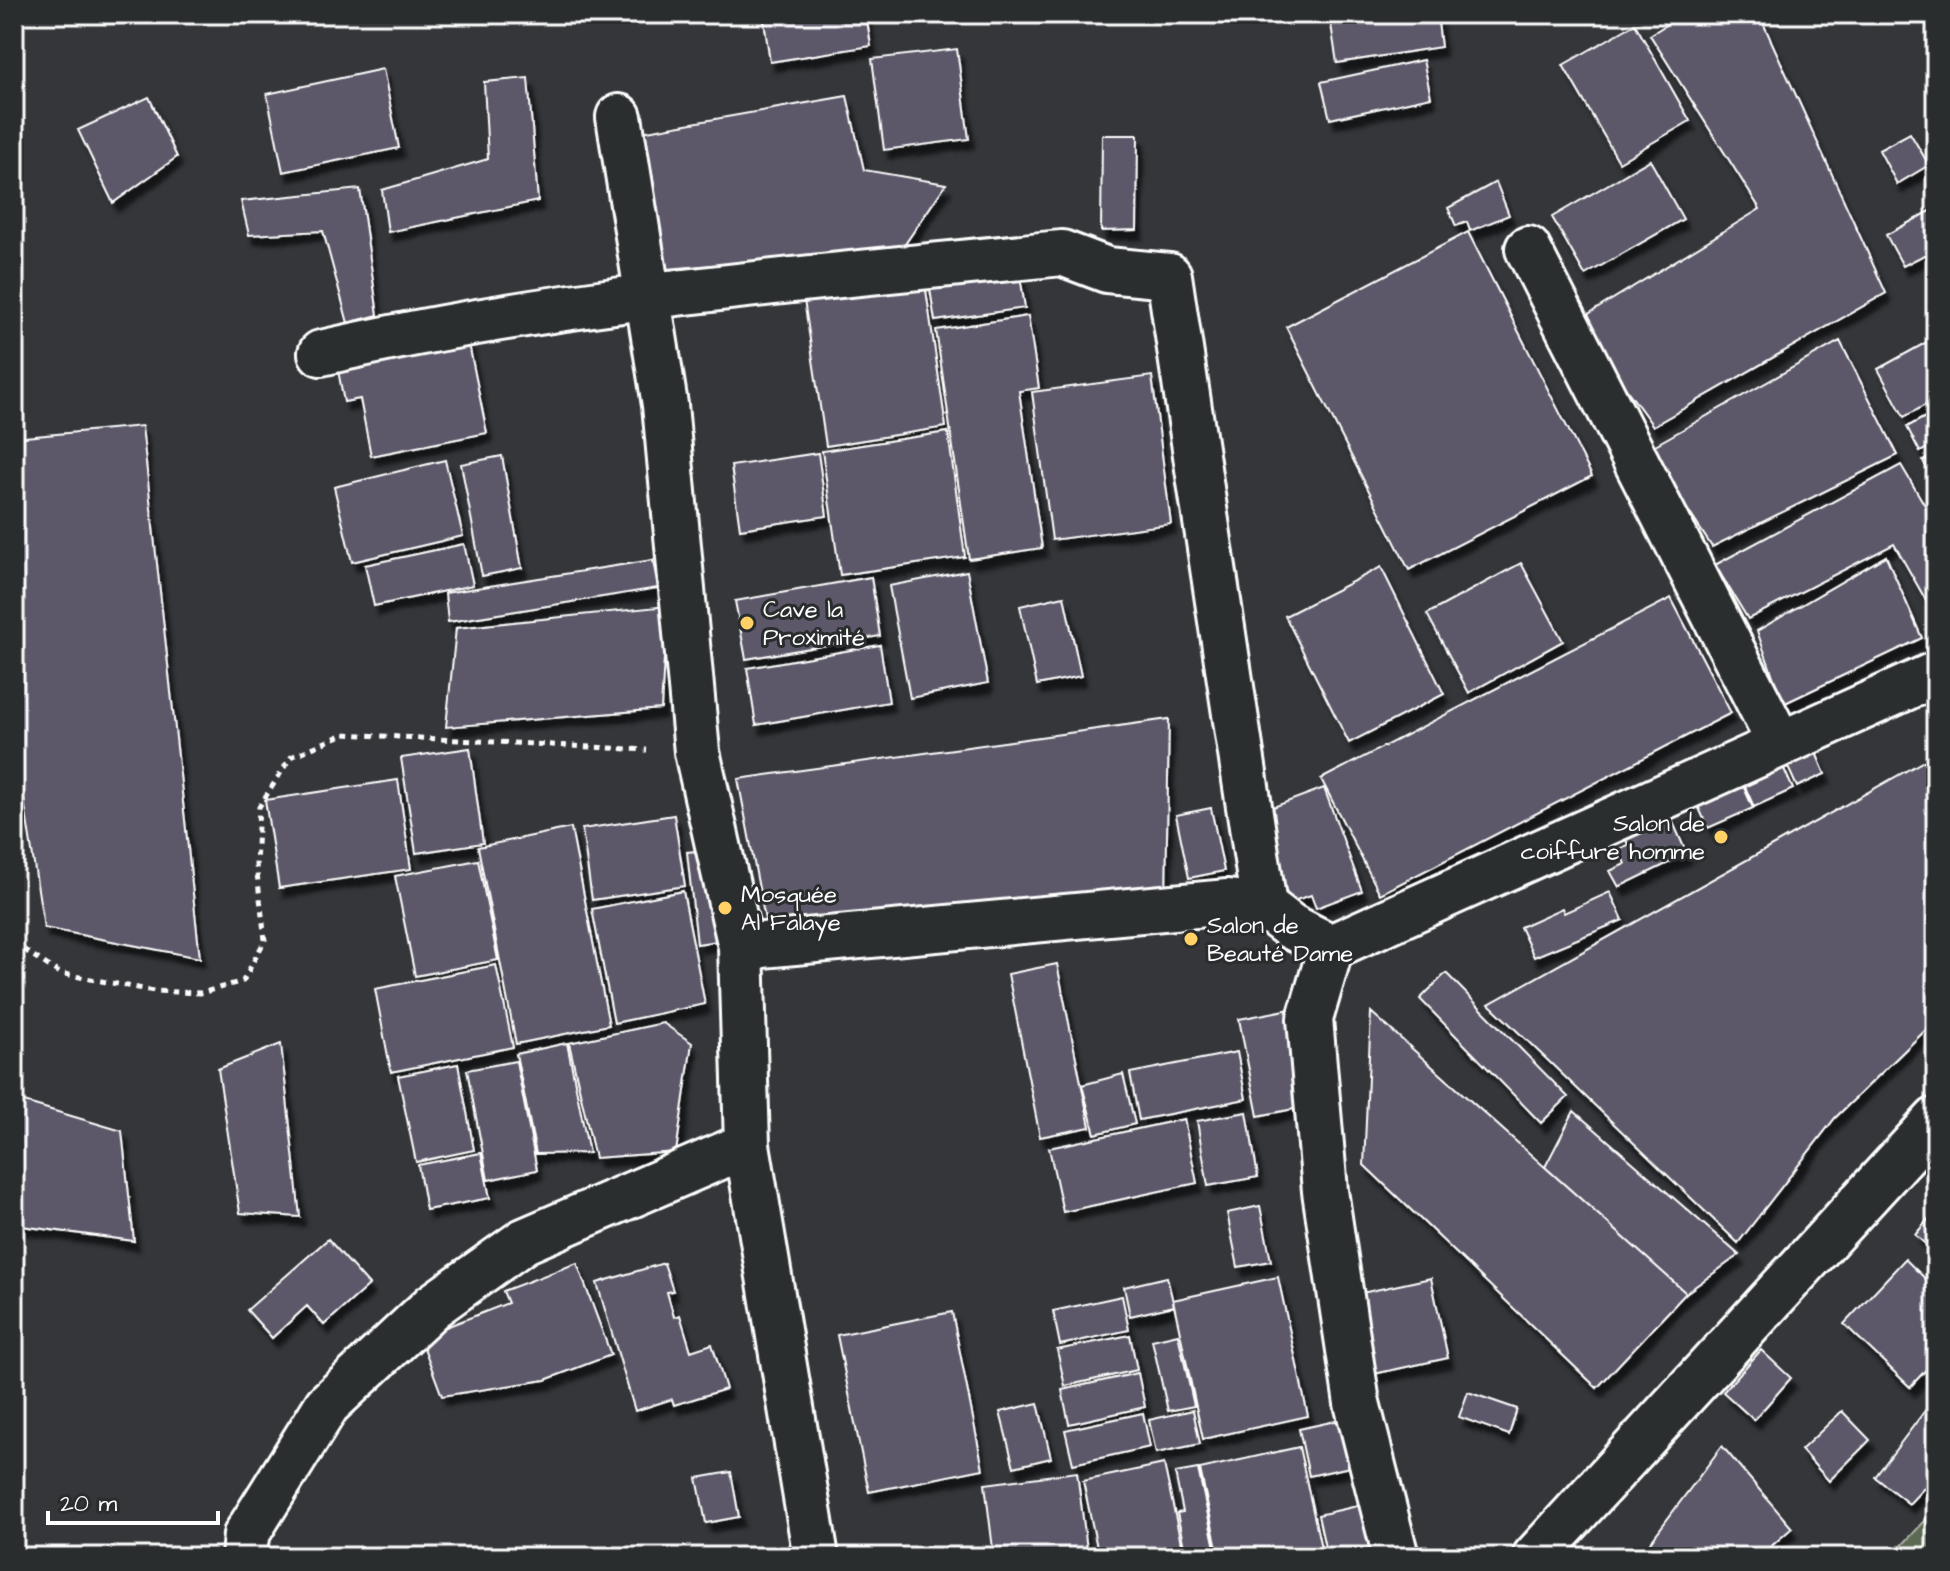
<svg xmlns="http://www.w3.org/2000/svg" width="1950" height="1571" viewBox="0 0 1950 1571" font-family="'Architects Daughter',sans-serif">
<defs>
<filter id="shadow"><feDropShadow dx="5" dy="9" stdDeviation="2" flood-color="#0009"/></filter>
</defs>
<rect width="100%" height="100%" fill="#34363a"/>
<filter id="ink" filterUnits="userSpaceOnUse"><feTurbulence type="fractalNoise" baseFrequency=".0125" numOctaves="2"/><feDisplacementMap in="SourceGraphic" scale="16" xChannelSelector="R" yChannelSelector="G"/><feConvolveMatrix kernelMatrix="1 2 1 2 8 2 1 2 1" color-interpolation-filters="sRGB"/></filter>
<g filter="url(#ink)">
<path fill="#5b6a52" stroke="#adb4a8" stroke-width="2" d="M1936 1509V1557H1891Z"/>
<path fill="#5d5869" stroke="#fff" stroke-width="2" filter="url(#shadow)" d="M763 14H866L871 46 770 62Z
M1358 14H1437L1441 47 1337 63 1330 18Z
M1683 14H1759L1886 293 1653 426 1577 321 1760 209 1650 35Z
M1635 24 1690 121 1619 162 1563 65Z
M957 49 969 139 884 150 872 59Z
M1423 60 1431 97 1330 119 1321 82Z
M383 69 399 148 283 172 267 94Z
M528 78 538 201 388 232 382 190 488 159 484 82Z
M847 96 864 170 946 184 901 250 666 269 641 132Z
M149 97 177 157 113 203 78 130Z
M1910 133 1929 165 1897 184 1879 150Z
M1102 135H1138L1137 230 1101 231Z
M1650 160 1683 219 1585 275 1552 217Z
M1496 182 1509 215 1470 231 1467 222 1456 226 1448 208Z
M360 189 378 315 348 323 323 231 249 235 241 201Z
M1936 208V249L1903 266 1886 235Z
M1468 232 1592 476 1409 570 1286 327Z
M1018 262 1025 308 935 321 928 276Z
M925 283 946 427 826 446 804 300Z
M1028 316 1039 388 1019 391 1042 548 969 559 936 330Z
M1936 337V399L1904 417 1878 369Z
M468 339 487 433 371 456 360 399 344 402 337 365Z
M1840 341 1898 455 1712 547 1648 449Z
M1152 376 1171 524 1052 540 1032 392Z
M1936 411V443L1920 452 1907 427Z
M142 426 200 958 44 928 14 737V438Z
M948 432 965 557 840 575 822 451Z
M818 453 827 516 740 529 731 466Z
M1936 454V485L1923 461Z
M502 456 522 568 482 576 461 464Z
M445 460 463 536 352 562 334 487Z
M1901 465 1936 524V618L1894 544 1748 619 1715 565Z
M464 544 473 585 374 606 365 565Z
M1886 556 1922 638 1783 704 1757 631Z
M653 560 658 588 448 622 445 593Z
M1521 563 1563 641 1469 693 1427 614Z
M1381 567 1444 694 1349 743 1285 616Z
M967 571 988 683 910 698 889 586Z
M871 577 880 636 746 659 735 601Z
M1064 596 1081 676 1037 685 1020 606Z
M1671 598 1731 713 1380 894 1321 779Z
M667 606 661 709 446 727 456 628Z
M880 645 889 702 756 725 747 668Z
M1169 719 1166 896 766 925 738 779Z
M1811 741 1825 774 1797 787 1782 754Z
M470 748 483 843 416 853 401 758Z
M1777 753 1793 789 1754 807 1738 771Z
M1931 757 1936 762V1020L1835 1118 1738 1243 1489 1004Z
M1738 774 1753 808 1708 828 1693 795Z
M398 780 411 869 279 888 265 800Z
M1324 788 1362 891 1316 908 1311 895 1290 902 1257 813Z
M1211 808 1224 871 1189 878 1176 815Z
M1668 811 1687 854 1619 887 1610 871 1625 864 1619 849 1628 845 1623 832Z
M674 815 685 886 592 900 582 829Z
M571 828 609 1025 516 1044 478 847Z
M715 849 724 940 697 944 687 852Z
M478 860 498 960 415 976 395 876Z
M683 891 705 1004 614 1023 592 909Z
M1610 892 1623 920 1534 957 1520 927 1562 908 1564 913Z
M1057 964 1090 1127 1040 1137 1008 974Z
M496 965 513 1047 391 1072 375 989Z
M1446 973 1568 1097 1541 1123 1420 999Z
M1296 1008 1314 1105 1258 1116 1239 1019Z
M1371 1012 1686 1293 1597 1388 1364 1165Z
M663 1023 692 1043 676 1152 595 1158 569 1043Z
M567 1043 589 1153 536 1154 516 1054Z
M281 1044 300 1217 240 1213 218 1069Z
M1237 1052 1246 1099 1139 1120 1130 1073Z
M516 1061 537 1170 488 1180 467 1070Z
M458 1064 474 1150 416 1162 398 1076Z
M1123 1074 1135 1124 1095 1134 1082 1085Z
M14 1099 122 1131 134 1241 14 1225Z
M1574 1111 1739 1255 1686 1293 1545 1167Z
M1247 1112 1258 1177 1208 1186 1197 1121Z
M1184 1119 1197 1183 1063 1212 1049 1148Z
M481 1153 490 1198 426 1210 418 1165Z
M1260 1206 1271 1261 1238 1267 1227 1213Z
M1936 1210V1253L1915 1235Z
M328 1239 369 1285 324 1325 307 1306 272 1338 247 1310Z
M1905 1259 1936 1289V1359L1910 1387 1844 1324Z
M577 1263 611 1355 545 1380 442 1396 420 1337 508 1303 503 1291Z
M664 1263 673 1291 667 1292 674 1317 680 1315 691 1351 712 1344 726 1389 674 1405 672 1399 635 1411 597 1283Z
M1167 1277 1174 1306 1130 1316 1124 1287Z
M1278 1277 1308 1416 1203 1439 1173 1300Z
M1431 1278 1448 1358 1374 1374 1357 1294Z
M1122 1296 1129 1330 1060 1345 1053 1311Z
M952 1312 983 1469 869 1492 837 1335Z
M1178 1334 1194 1406 1168 1411 1152 1340Z
M1130 1335 1137 1370 1065 1386 1057 1350Z
M1761 1350 1791 1378 1754 1420 1723 1392Z
M1138 1373 1145 1407 1069 1424 1062 1390Z
M1468 1392 1517 1409 1509 1435 1459 1417Z
M1936 1396V1475L1909 1504 1875 1477Z
M1038 1403 1051 1458 1014 1467 1000 1412Z
M1193 1410 1200 1444 1156 1453 1149 1420Z
M1842 1411 1870 1440 1829 1481 1801 1450Z
M1143 1413 1150 1447 1073 1464 1065 1430Z
M1349 1418 1359 1465 1309 1476 1299 1429Z
M1722 1446 1792 1528 1759 1557H1639Z
M1299 1447 1323 1557H1219L1200 1469Z
M1164 1464 1184 1557H1099L1083 1481Z
M1198 1469 1217 1557H1186L1177 1513 1183 1512 1175 1473Z
M731 1472 739 1517 706 1523 697 1478Z
M1077 1472 1088 1557H994L985 1484Z
M1366 1504 1376 1551 1327 1557 1318 1515Z"/>
<g fill="none" stroke-linecap="round" stroke-linejoin="round">
<defs>
<path id="street" d="M619 117 665 405 697 752 741 947 747 1145 816 1557
M1528 249 1780 744
M321 353C564 297 814 278 1062 253L1107 270 1169 276 1264 906
M741 947 1228 902 1264 906 1290 926 1331 947 1936 674
M1331 947 1310 1019 1325 1191 1357 1403 1396 1557
M244 1557 246 1535 327 1405 433 1306 524 1241 747 1145
M1535 1557 1936 1120"/>
</defs>
<use href="#street" stroke="#fff" stroke-width="50"/>
<path stroke="#fff" stroke-width="5" stroke-dasharray="6 6" stroke-linecap="butt" d="M14 943 59 973 154 991 201 993 243 981 265 940 256 865 259 807 291 757 344 734 647 750"/>
<use href="#street" stroke="#2a2d2e" stroke-width="44"/>
</g>
</g>
<g fill="#ffd166" stroke="#2a2d2e" stroke-width="3">
<circle cx="747" cy="623" r="8"/>
<circle cx="1721" cy="837" r="8"/>
<circle cx="725" cy="908" r="8"/>
<circle cx="1191" cy="939" r="8"/>
</g>
<g text-anchor="middle" stroke-width="6" stroke-linejoin="round" paint-order="stroke">
<g font-size="24" fill="#fff" stroke="#2a2d2e" text-anchor="start">
<text x="763" y="617">Cave la<tspan x="763" dy="28">Proximité</tspan></text>
<text x="1705" y="831" text-anchor="end">Salon de<tspan x="1705" dy="28">coiffure homme</tspan></text>
<text x="741" y="902">Mosquée<tspan x="741" dy="28">Al Falaye</tspan></text>
<text x="1207" y="933">Salon de<tspan x="1207" dy="28">Beauté Dame</tspan></text>
</g>
</g>
<rect width="1950" height="1571" fill="none" stroke="#2a2d2e" stroke-width="48"/>
<rect x="24" y="24" width="1902" height="1523" fill="none" stroke="#fff" stroke-width="3" filter="url(#ink)"/>
<path d="M48 1511v12h170v-12" fill="none" stroke="#ffffff" stroke-width="4"/>
<text x="60" y="1511" font-size="24" fill="#ffffff" stroke="#2a2d2e" stroke-width="6" paint-order="stroke">20 m</text>
</svg>
